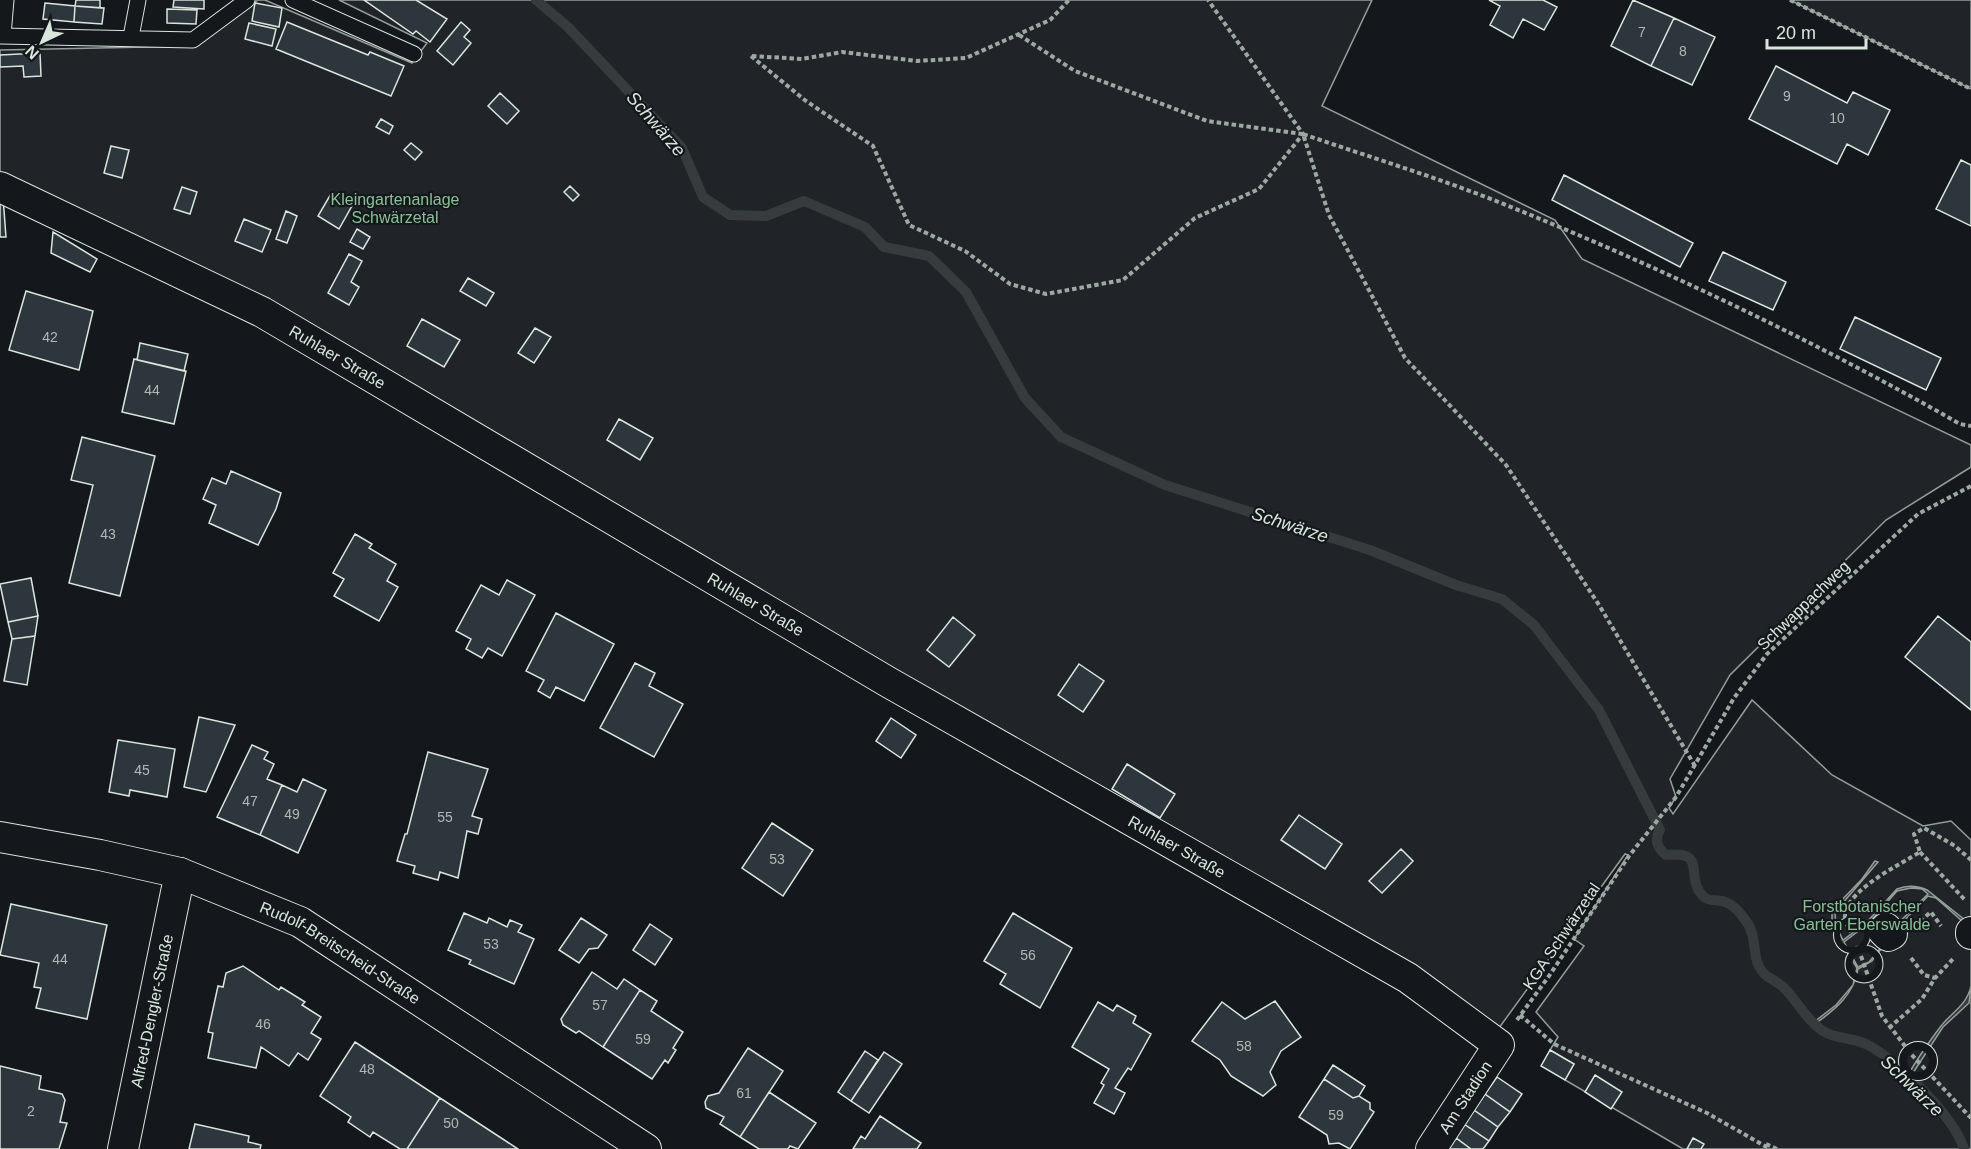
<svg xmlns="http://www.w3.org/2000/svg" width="1971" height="1149" viewBox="0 0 1971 1149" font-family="Arial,sans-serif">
<rect width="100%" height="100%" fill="#14181c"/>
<path fill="#202428" stroke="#939e99" stroke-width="1.5" d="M258 0H265L412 63 427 43 339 0H1372L1322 106 1555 220 1582 259 1971 445V467L1886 520 1730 675 1670 779 1676 797 1669 808 1673 814 1752 700 1832 775 1923 826 1951 821 1971 840V1149H1683L1565 1080 1574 1064 1550 1050 1558 1037 1536 1012 1584 946 1574 939 1628 855 1625 854 1499 1028 0 175V50L197 46Z
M1790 0H1971V89Z"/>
<path fill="#363b3e" stroke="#939e99" stroke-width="1.5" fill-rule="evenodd" d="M1875 861 1878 862 1835 912 1836 926 1843 940 1866 923 1897 889C1907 885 1918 886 1927 890L1965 920 1971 929 1936 898 1928 896 1895 930 1872 961 1858 969C1854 994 1836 1009 1815 1024L1814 1022 1836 1005 1853 985 1857 968 1838 937 1832 923V915L1833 909 1862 879ZM1911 888 1922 889 1928 894 1885 936 1879 950 1869 962 1858 967 1844 942 1869 923 1897 891Z
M1971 986 1969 1003 1943 1027 1909 1079 1907 1077C1916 1060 1929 1042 1941 1026 1953 1011 1967 1005 1971 986Z"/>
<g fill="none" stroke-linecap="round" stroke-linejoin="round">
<path stroke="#363b3e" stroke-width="10" d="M536 0 568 27 682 148 703 197 730 215 766 216 804 201 865 227 884 247 929 256 966 292 1025 398 1061 437 1165 485 1370 550 1456 585 1502 599 1534 625 1599 710 1660 830C1654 839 1657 848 1666 855 1710 850 1683 879 1704 897 1709 902 1718 899 1725 902 1735 905 1743 916 1748 924 1759 941 1749 963 1768 977 1773 980 1779 983 1783 987 1797 1000 1806 1020 1823 1031 1837 1040 1855 1037 1870 1046 1899 1063 1954 1116 1964 1149"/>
</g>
<path fill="#2c363c" stroke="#d8e6dc" stroke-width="1.5" d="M76 0H100V8L75 6Z
M174 0H204V9L173 7Z
M364 0H416L447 19 430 42 416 31 413 34Z
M1489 0H1543L1557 7 1544 30 1523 19 1513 38 1490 25 1500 6Z
M1633 0 1674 18 1651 66 1611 46Z
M45 3 75 6 74 22 43 19Z
M255 3 282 8 279 27 252 21Z
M75 6 104 8 102 24 74 22Z
M167 9 197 10 196 24 167 23Z
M1674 18 1715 37 1692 85 1651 66Z
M287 22 368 55 370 52 404 66 391 96 276 49Z
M461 22 470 30 464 37 471 43 453 65 437 51Z
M249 23 276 29 272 46 245 39Z
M40 53 41 76 24 77 23 66 0 67V55Z
M1776 66 1847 103 1853 92 1890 110 1868 155 1847 144 1837 164 1749 119Z
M500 93 519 111 507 124 488 106Z
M381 119 393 126 389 134 376 127Z
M411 143 422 152 415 160 404 150Z
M111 146 129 150 122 178 104 173Z
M1961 160 1971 165V226L1936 209Z
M1564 175 1693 243 1680 267 1552 200Z
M570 186 579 195 573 201 564 192Z
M182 187 197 192 190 214 174 209Z
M332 192 353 204 339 229 318 216Z
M0 195 3 197 6 237H0Z
M286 211 297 216 287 243 276 239Z
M244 219 271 230 262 252 235 241Z
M357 229 370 237 363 249 350 242Z
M53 232 97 259 90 272 51 253Z
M1723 252 1786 282 1773 310 1709 281Z
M349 254 362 261 351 282 359 287 349 305 328 293Z
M468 278 494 293 486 306 460 291Z
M26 291 93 311 79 370 9 350Z
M1855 317 1941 358 1926 390 1840 349Z
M422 319 460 340 444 367 407 346Z
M535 328 551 337 534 363 518 353Z
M140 343 188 354 184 371 137 360Z
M134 359 186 371 174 424 122 412Z
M619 419 653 438 640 460 607 440Z
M82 437 155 456 120 596 69 583 93 485 71 480Z
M231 471 281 493 276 509 258 545 209 523 216 505 203 499 212 478 226 484Z
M355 534 372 544 369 548 396 564 387 581 398 587 379 621 334 596 344 579 333 573Z
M31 578 38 616 8 622 0 584Z
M507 580 535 595 502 656 488 648 482 658 466 649 471 639 456 631 481 585 499 595Z
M556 613 614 644 584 701 556 687 550 698 538 691 544 680 526 671Z
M38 616 35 636 12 639 8 622Z
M1938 616 1971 642V710L1905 657Z
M953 617 975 635 949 667 927 650Z
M35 636 27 685 4 681 12 639Z
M635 663 655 673 649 686 683 704 654 757 600 728Z
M1079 664 1104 681 1083 712 1058 695Z
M199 717 235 725 206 792 184 787Z
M891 718 916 735 901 758 876 741Z
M118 740 175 749 167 797 130 790 129 796 109 792Z
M252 745 268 752 264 759 274 764 267 779 282 785 260 835 217 817Z
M428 752 488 769 472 816 482 819 478 834 467 831 458 878 440 872 438 880 413 873 415 866 397 861 405 834H407Z
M1127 764 1175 794 1160 818 1112 789Z
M303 779 326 790 298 853 260 835 282 785 297 792Z
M1299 815 1342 844 1325 869 1281 840Z
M772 823 813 850 783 896 742 868Z
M1401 849 1413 861 1382 893 1369 881Z
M11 904 107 925 87 1019 36 1008 41 988 34 987 39 963 0 955Z
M464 913 487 923 489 918 507 927 510 920 522 925 518 932 534 939 514 984 469 964 471 960 448 950Z
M1013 913 1072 948 1040 1008 1000 984 1006 974 984 961Z
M581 918 607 935 598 948 589 949 579 963 559 950Z
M650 924 672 939 655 965 633 950Z
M243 966 279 990 281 987 305 1002 302 1005 321 1017 311 1033 321 1039 308 1060 298 1053 289 1066 261 1047 256 1068 208 1058 213 1033 208 1032 218 986 223 987 226 973Z
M592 972 617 989 624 979 640 990 603 1047 579 1031 576 1033 563 1025 561 1019Z
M640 990 657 1001 651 1011 683 1032 673 1048 676 1050 668 1063 665 1060 652 1079 603 1047Z
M1275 1001 1301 1037 1281 1051 1270 1072 1276 1085 1263 1096 1231 1076 1220 1060 1192 1041 1222 1002 1245 1019Z
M1098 1002 1113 1011 1117 1005 1136 1016 1133 1023 1151 1034 1131 1070 1128 1068 1115 1088 1125 1093 1114 1114 1094 1103 1104 1085 1101 1083 1109 1069 1072 1047Z
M355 1042 440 1098 407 1149H400L373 1132 370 1137 348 1122 351 1117 320 1096Z
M748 1048 783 1071 740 1137 720 1124 724 1117 706 1108 705 1102 708 1096 719 1093Z
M1550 1050 1574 1064 1565 1080 1541 1066Z
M865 1051 878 1060 851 1101 838 1092Z
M884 1052 902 1064 869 1113 851 1101Z
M1333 1065 1365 1086 1359 1096 1353 1098 1324 1079Z
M0 1066 41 1076 39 1089 62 1094 65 1100 60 1122 67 1123 59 1149H0Z
M1595 1075 1622 1092 1611 1109 1585 1092Z
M1497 1077 1522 1094 1510 1112 1485 1094Z
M1324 1079 1353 1098 1359 1096 1370 1103V1109L1374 1112 1350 1149 1339 1143 1329 1144 1327 1135 1299 1117Z
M769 1092 816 1123 798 1149 790 1146 788 1149H759L740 1137Z
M1485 1094 1510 1112 1498 1127 1474 1110Z
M440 1098 518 1149H407Z
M1474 1110 1498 1127 1489 1141 1464 1124Z
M880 1116 921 1143 917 1149H853L861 1136 865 1139Z
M195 1124 249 1136 248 1142 261 1145 260 1149H189Z
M1464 1124 1489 1141 1483 1149H1471L1455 1137Z
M1456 1138 1471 1149H1448Z
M1693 1138 1704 1144 1701 1149H1687Z"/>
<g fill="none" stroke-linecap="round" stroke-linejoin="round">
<defs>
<path id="lane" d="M293 0 414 54
M3 35 6 0
M0 36 193 40 247 0
M131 37 138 0"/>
<g id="street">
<path id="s1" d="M0 187 262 312 888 682 1408 978 1499 1045 1431 1149"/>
<path id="s2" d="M0 837 100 855 180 873 300 922 646 1149"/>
<path d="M1886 928 1892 934 1888 936 1883 931Z"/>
<circle cx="1852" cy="935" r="3"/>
<path d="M1971 932V934"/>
<circle cx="1864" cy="964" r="3.5"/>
<circle cx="1918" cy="1061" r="4"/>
<path id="s3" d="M123 1149 180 873"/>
</g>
</defs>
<use href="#lane" stroke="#d8e6dc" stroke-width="17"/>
<use href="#street" stroke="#d8e6dc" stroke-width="32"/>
<path stroke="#9da8a2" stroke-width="4" stroke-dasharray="4.5 3" stroke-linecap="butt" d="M1790 0 1971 89
M1019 35 1075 71 1207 121 1302 134
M751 56 806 101 873 146 909 225 965 251 1010 284 1046 294 1123 280 1195 218 1259 189 1303 134 1208 0
M752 56 802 59 842 52 917 61 966 58 1050 20 1069 0
M1695 766 1599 605 1506 465 1405 358 1329 215 1303 134C1369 157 1436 177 1501 203 1658 266 1813 340 1960 424L1971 426
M1920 852 1966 901
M1920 921 1931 912 1941 926
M1851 932C1847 925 1843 918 1846 910 1855 886 1899 865 1920 852L1914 834 1924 828 1955 846 1971 860
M1861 956 1882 1016 1911 1054 1971 1118
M1911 958 1924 975 1935 978
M1520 1015 1554 1044 1707 1113 1770 1149
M1517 1020 1549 976 1629 856 1676 797 1734 698 1767 654 1918 514 1971 486
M1889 1028 1922 999 1935 978 1953 959
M1766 1144 1777 1149"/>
<use href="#lane" stroke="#14181c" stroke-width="15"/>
<use href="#street" stroke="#14181c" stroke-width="30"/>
</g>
<g text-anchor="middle" stroke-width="4.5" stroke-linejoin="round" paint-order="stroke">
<g font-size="14" fill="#adbab4">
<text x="1642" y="37">7</text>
<text x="1683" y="56">8</text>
<text x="1787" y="101">9</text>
<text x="1837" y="123">10</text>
<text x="50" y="342">42</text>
<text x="152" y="395">44</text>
<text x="108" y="539">43</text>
<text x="142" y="775">45</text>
<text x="250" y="806">47</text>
<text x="292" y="819">49</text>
<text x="445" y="822">55</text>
<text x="777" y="864">53</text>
<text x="491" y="949">53</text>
<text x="1028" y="960">56</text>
<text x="60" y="964">44</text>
<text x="600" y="1010">57</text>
<text x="263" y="1029">46</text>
<text x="643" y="1044">59</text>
<text x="1244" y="1051">58</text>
<text x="367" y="1074">48</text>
<text x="744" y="1098">61</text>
<text x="31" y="1116">2</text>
<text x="1336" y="1120">59</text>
<text x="451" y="1128">50</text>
</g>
<g font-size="16" fill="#8ac095" stroke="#14181c">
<text x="395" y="205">Kleingartenanlage<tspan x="395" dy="18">Schwärzetal</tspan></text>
<text x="1862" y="912">Forstbotanischer<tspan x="1862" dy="18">Garten Eberswalde</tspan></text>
</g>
<g font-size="16" fill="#d8e6dc" stroke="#14181c">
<text dy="6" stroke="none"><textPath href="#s1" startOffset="378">Ruhlaer Straße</textPath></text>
<text dy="6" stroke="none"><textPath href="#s1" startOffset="864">Ruhlaer Straße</textPath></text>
<text transform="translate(1803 605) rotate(-44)" y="6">Schwappachweg</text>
<text dy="6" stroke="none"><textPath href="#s1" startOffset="1350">Ruhlaer Straße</textPath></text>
<text transform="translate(1561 936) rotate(-56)" y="6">KGA Schwärzetal</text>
<text dy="6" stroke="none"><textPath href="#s2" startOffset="363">Rudolf-Breitscheid-Straße</textPath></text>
<text dy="6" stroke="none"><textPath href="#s3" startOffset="141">Alfred-Dengler-Straße</textPath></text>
<text transform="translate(1465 1097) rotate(-57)" y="6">Am Stadion</text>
</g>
<g font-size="18" font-style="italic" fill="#d8e6dc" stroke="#14181c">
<text transform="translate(656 124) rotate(49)" y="6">Schwärze</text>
<text transform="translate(1290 525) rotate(18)" y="6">Schwärze</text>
<text transform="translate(1912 1086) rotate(44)" y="6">Schwärze</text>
</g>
</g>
<g transform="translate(42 42) rotate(224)" stroke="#14181c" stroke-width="4.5" paint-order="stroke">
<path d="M0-4.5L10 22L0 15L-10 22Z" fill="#d8e6dc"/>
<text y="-9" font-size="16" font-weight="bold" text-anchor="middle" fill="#d8e6dc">N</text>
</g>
<path d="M1767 39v9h99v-9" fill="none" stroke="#d8e6dc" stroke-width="3"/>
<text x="1776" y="39" font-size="18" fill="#d8e6dc" stroke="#14181c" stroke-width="4.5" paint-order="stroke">20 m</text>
</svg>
